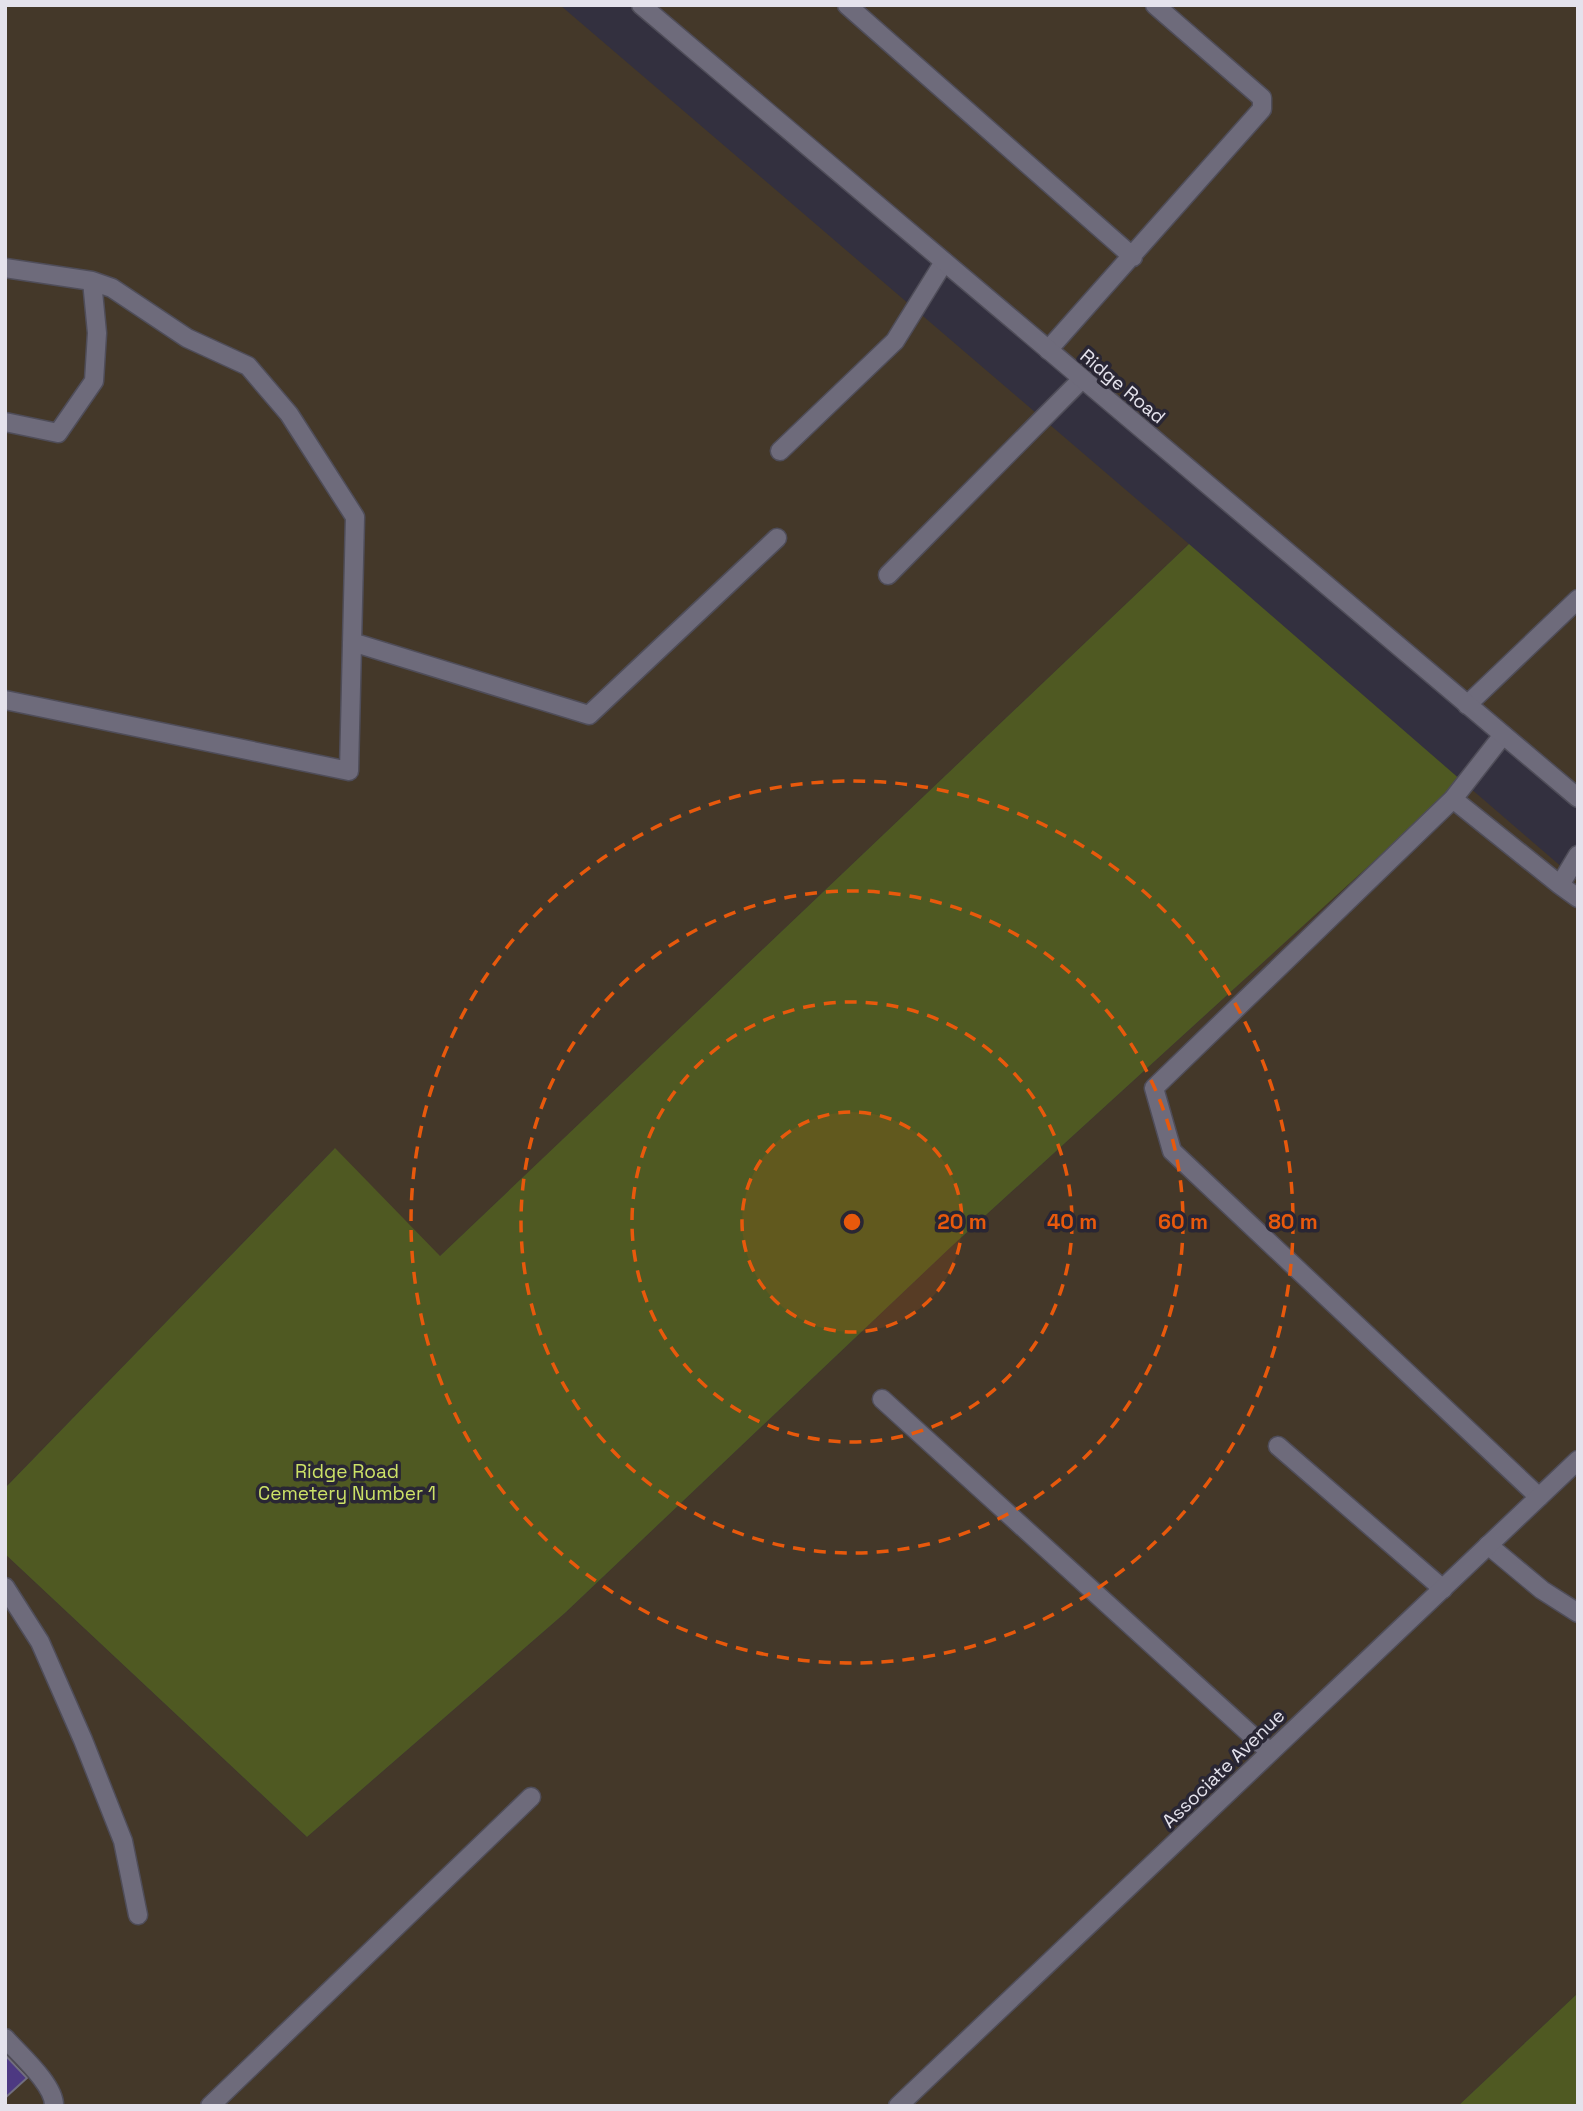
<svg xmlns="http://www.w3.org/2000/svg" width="1583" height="2111" viewBox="0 0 1583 2111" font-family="'Space Grotesk',sans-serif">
<rect width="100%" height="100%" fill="#33303f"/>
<path fill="#443829" d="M5 5H560L1189 544 439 1257 334 1149 5 1488Z
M641 5H1578V798Z
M1462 781 1578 881V1993L1458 2106H5V1554L307 1837 565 1613 952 1246Z"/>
<path fill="#4f5922" d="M1189 544 1462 781 952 1246 565 1613 307 1837 5 1554V1488L335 1148 440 1256Z
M1578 1993V2106H1458Z"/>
<path fill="#4d3982" stroke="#716e7f" stroke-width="2" d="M5 2055 27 2078 5 2098Z"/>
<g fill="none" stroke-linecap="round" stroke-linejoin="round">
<defs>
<path id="lane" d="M847 5 1133 257
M5 268 92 281 112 288 187 338 248 366 289 414 355 517 349 771 5 700
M1048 350 1262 109V98L1155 5
M5 422 58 433 94 381 97 333 92 281
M780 451 895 341 944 262
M888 575 1082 379
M352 642 589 715 777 538
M1467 705 1578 599
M1503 735 1453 799 1560 885 1578 855
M1453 799 1154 1088 1172 1151 1539 1497
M1560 885 1578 898
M882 1399 1270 1752
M1278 1446 1443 1589
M1488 1545 1542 1590 1578 1613
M5 1587 40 1642 83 1740 123 1841 138 1915
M5 2038C19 2054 55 2085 54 2106
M210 2106 531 1797"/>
<path id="street" d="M898 2106 1578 1460"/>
<path id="secondary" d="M641 5 1578 798"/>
</defs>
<use href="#lane" stroke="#4f4d59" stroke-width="21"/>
<use href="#street" stroke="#4f4d59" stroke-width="21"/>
<use href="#secondary" stroke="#4f4d59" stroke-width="21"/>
<use href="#lane" stroke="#6e6b7b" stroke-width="18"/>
<use href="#street" stroke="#6e6b7b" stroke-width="18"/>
<use href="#secondary" stroke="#6e6b7b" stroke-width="18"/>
</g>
<circle cx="852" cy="1222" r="110" fill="#e8590c" fill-opacity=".12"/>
<g fill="none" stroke="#e8590c" stroke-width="3.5" stroke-dasharray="12 9">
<circle cx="852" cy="1222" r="110"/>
<circle cx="852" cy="1222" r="220"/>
<circle cx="852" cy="1222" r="331"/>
<circle cx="852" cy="1222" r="441"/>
</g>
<g text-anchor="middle" stroke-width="7" stroke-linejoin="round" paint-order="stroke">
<g font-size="19" fill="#e4e2ec" stroke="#292634">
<text transform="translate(1123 386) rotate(40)" y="7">Ridge Road</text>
<text transform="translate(1223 1768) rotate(-44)" y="7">Associate Avenue</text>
</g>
<g font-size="19" fill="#cce167" stroke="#292634">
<text x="347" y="1478">Ridge Road<tspan x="347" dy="22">Cemetery Number 1</tspan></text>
</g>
</g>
<circle cx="852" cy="1222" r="10" fill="#e8590c" stroke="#292634" stroke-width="3.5"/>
<g font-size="21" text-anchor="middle" font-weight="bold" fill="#e8590c" stroke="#292634" stroke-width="7" stroke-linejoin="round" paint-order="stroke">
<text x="962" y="1229">20 m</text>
<text x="1072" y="1229">40 m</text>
<text x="1183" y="1229">60 m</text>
<text x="1293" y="1229">80 m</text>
</g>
<rect width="1583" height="2111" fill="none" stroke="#e4e2ec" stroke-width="14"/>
</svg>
